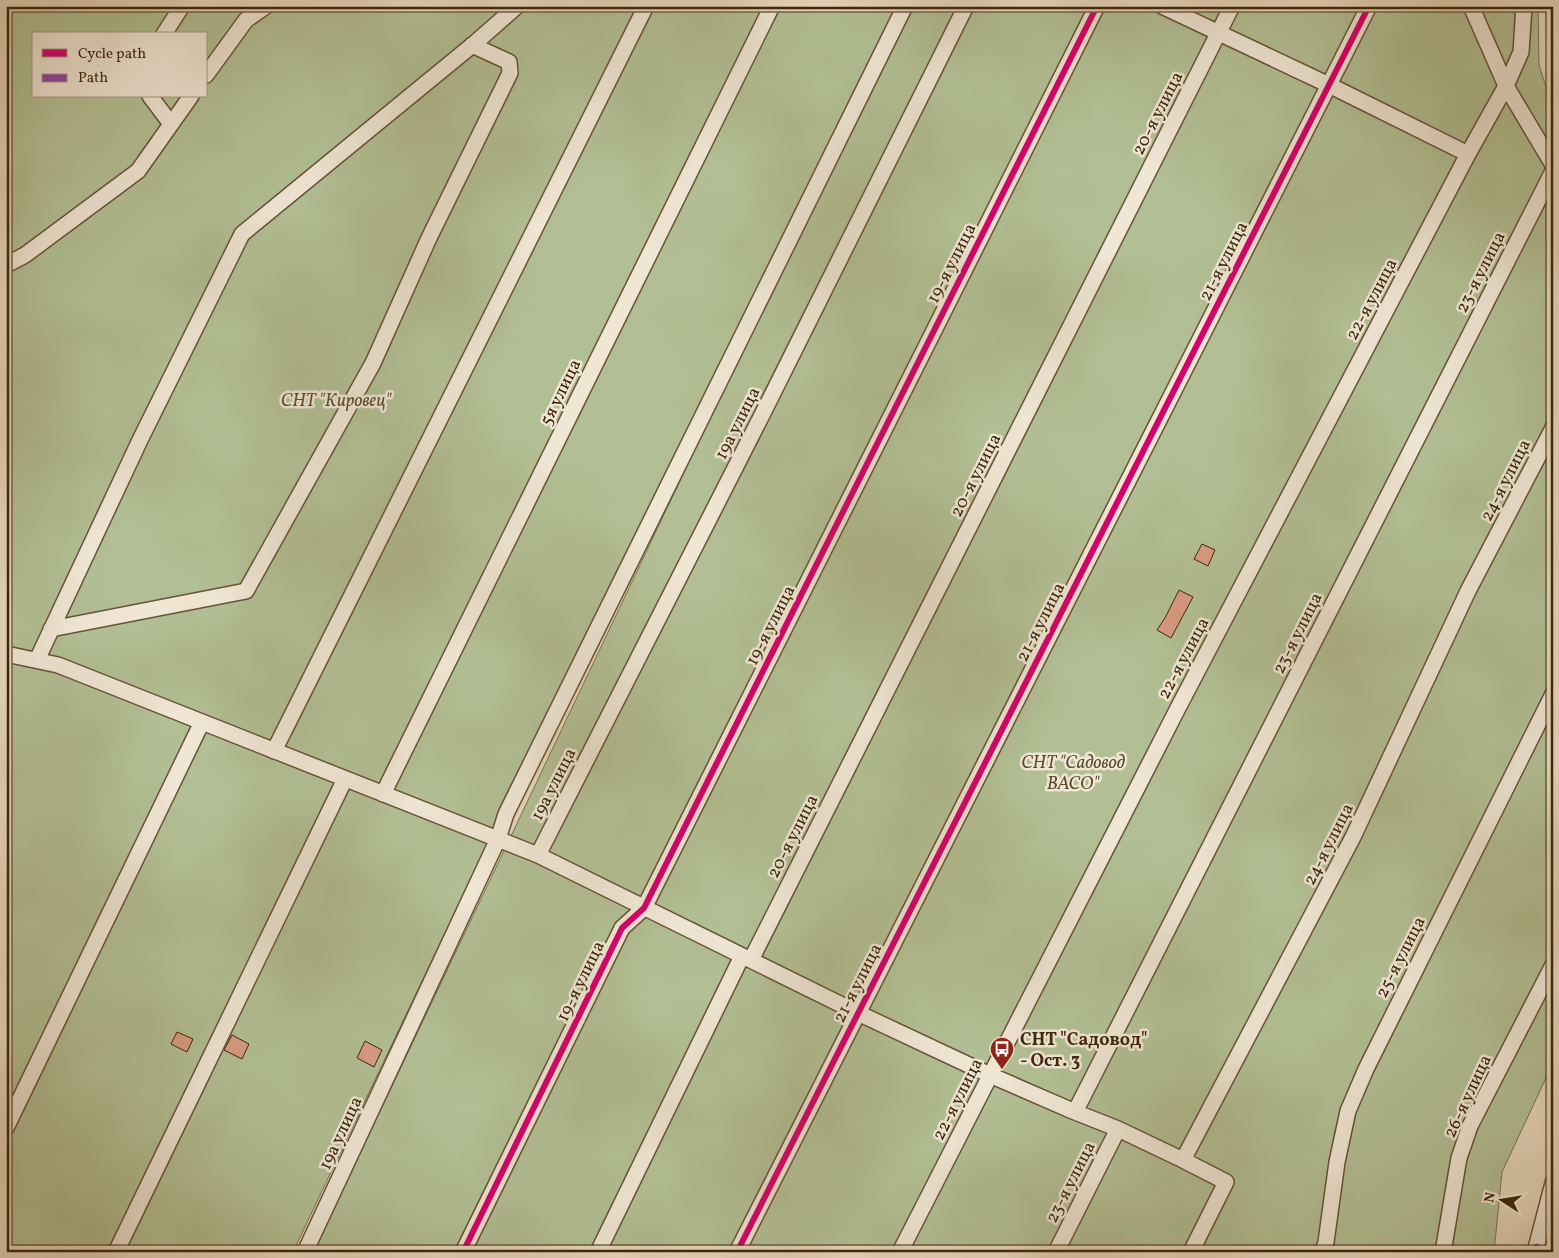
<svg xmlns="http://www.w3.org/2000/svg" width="1559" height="1258" viewBox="0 0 1559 1258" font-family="Vollkorn,serif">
<rect width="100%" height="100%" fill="#e7d8bd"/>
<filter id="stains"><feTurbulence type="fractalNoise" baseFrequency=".004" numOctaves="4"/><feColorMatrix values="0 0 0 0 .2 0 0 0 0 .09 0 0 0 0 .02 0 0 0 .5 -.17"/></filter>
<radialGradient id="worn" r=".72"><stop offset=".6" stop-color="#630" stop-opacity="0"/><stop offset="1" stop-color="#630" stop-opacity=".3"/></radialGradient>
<path fill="#b2bf94" stroke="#787250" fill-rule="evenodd" d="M6 6H896L493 832 293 1252H6ZM34 34H206V96H34Z
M906 6H1538L1539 65 1553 109V1063L1502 1172 1494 1252H313Z"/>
<path fill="#d89b83" stroke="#3e260b" d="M1202 544 1215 550 1208 566 1194 559Z
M1179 590 1193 597 1171 638 1157 630 1165 618Z
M177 1032 193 1039 187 1052 171 1044Z
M232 1035 249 1044 242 1059 224 1050Z
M365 1041 382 1050 374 1067 357 1058Z"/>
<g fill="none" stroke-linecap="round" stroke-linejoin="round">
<defs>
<path id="minor" d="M1162 6 1329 85 1468 154
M1471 6 1506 86 1553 165
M164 34 182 6
M206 75 246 20 266 6
M150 96 171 124
M6 265 25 255 138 171 191 96
M51 629 246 591 373 363 429 238 510 73 509 62 472 45
M6 654 58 665 538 855 858 1013 990 1075 1075 1112 1118 1129 1183 1160
M37 660 140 440 242 234 475 43 517 6
M274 751 646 6
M383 794 772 6
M538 855 762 415 966 6
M751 960 1232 6
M1075 1112 1553 171
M6 1128 202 722
M116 1252 345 779
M305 1252 498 839 506 814 905 6
M463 1252 622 928 644 908 1097 6
M598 1252 742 956
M737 1252 1369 6
M900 1252 1178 708 1468 154 1506 86 1521 52 1524 6
M1056 1252 1118 1129
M1191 1252 1226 1182 1183 1160 1353 837 1468 591 1553 428
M1323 1252 1326 1242 1337 1162 1348 1111 1366 1069 1553 694
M1443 1252 1459 1158 1470 1126 1553 965
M1535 1252 1553 1183"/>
</defs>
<use href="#minor" stroke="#685238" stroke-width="18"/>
<use href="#minor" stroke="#efe6d4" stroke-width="15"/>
<path stroke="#8e44ad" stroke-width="5" stroke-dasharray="10 5" stroke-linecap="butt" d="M1536 1244 1538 1252"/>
<defs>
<path id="cycleway" d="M463 1252 622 928 644 908 1097 6
M737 1252 1369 6"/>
</defs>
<use href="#cycleway" stroke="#efe6d4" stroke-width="9"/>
<use href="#cycleway" stroke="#d6006c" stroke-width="6"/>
</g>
<defs>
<symbol id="bus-pin" viewBox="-11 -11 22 30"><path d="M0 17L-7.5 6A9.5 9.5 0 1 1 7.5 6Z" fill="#8f2418" stroke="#efe6d4"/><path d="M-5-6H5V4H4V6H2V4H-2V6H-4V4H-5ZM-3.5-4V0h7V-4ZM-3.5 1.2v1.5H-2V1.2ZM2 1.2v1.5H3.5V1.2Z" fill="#fff"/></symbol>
</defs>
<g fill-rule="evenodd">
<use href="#bus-pin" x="988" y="1035" width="28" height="38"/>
</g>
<g text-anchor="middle" stroke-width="5" stroke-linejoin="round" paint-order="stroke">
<g font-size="18" fill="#3e260b" stroke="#efe6d4">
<text transform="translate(1157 113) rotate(-63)" y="6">20-я улица</text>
<text transform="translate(1223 261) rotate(-63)" y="6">21-я улица</text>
<text transform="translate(951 263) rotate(-63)" y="6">19-я улица</text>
<text transform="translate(1480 272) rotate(-63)" y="6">23-я улица</text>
<text transform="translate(1371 299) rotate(-62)" y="6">22-я улица</text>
<text transform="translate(560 392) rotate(-64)" y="6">5я улица</text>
<text transform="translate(737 423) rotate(-63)" y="6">19а улица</text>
<text transform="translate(975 475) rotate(-63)" y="6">20-я улица</text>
<text transform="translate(1505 480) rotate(-63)" y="6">24-я улица</text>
<text transform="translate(1040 622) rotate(-63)" y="6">21-я улица</text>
<text transform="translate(770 625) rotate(-63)" y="6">19-я улица</text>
<text transform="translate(1297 633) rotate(-63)" y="6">23-я улица</text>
<text transform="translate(1183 658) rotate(-62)" y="6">22-я улица</text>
<text transform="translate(553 784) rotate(-63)" y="6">19а улица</text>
<text transform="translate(792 836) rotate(-63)" y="6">20-я улица</text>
<text transform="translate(1328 844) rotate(-63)" y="6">24-я улица</text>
<text transform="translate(1400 957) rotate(-63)" y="6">25-я улица</text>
<text transform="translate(580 981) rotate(-64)" y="6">19-я улица</text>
<text transform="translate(857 983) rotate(-63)" y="6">21-я улица</text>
<text transform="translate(1467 1096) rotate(-65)" y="6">26-я улица</text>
<text transform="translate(957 1099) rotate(-63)" y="6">22-я улица</text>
<text transform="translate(340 1133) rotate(-65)" y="6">19а улица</text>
<text transform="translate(1070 1182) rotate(-63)" y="6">23-я улица</text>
</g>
<g font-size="18" font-style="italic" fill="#5b4c2d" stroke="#efe6d4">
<text x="336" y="406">СНТ "Кировец"</text>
<text x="1073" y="768">СНТ "Садовод<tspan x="1073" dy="21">ВАСО"</tspan></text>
</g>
<g font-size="18" font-weight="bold" fill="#3e260b" stroke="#efe6d4" text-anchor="start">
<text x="1020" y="1045">СНТ "Садовод"<tspan x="1020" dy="21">- Ост. 3</tspan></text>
</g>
</g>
<rect width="1559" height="1258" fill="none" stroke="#e7d8bd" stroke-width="25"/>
<rect x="8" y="8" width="1544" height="1243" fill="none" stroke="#3e260b" stroke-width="2.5"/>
<rect x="12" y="12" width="1534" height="1233" fill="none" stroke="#3e260b"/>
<rect x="32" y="32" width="175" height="65" fill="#efe6d4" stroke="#a89984"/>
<rect x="42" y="49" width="25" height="8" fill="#d6006c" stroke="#a89984"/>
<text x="78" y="58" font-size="15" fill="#3e260b">Cycle path</text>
<rect x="42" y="74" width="25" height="8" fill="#8e44ad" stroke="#a89984"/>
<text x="78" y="82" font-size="15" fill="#3e260b">Path</text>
<g transform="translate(1502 1200) rotate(282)" stroke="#efe6d4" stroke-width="4" paint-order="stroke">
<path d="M0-4L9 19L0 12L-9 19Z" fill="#3e260b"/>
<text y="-8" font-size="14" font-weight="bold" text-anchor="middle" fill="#3e260b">N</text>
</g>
<rect width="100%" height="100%" filter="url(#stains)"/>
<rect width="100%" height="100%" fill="url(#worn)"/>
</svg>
